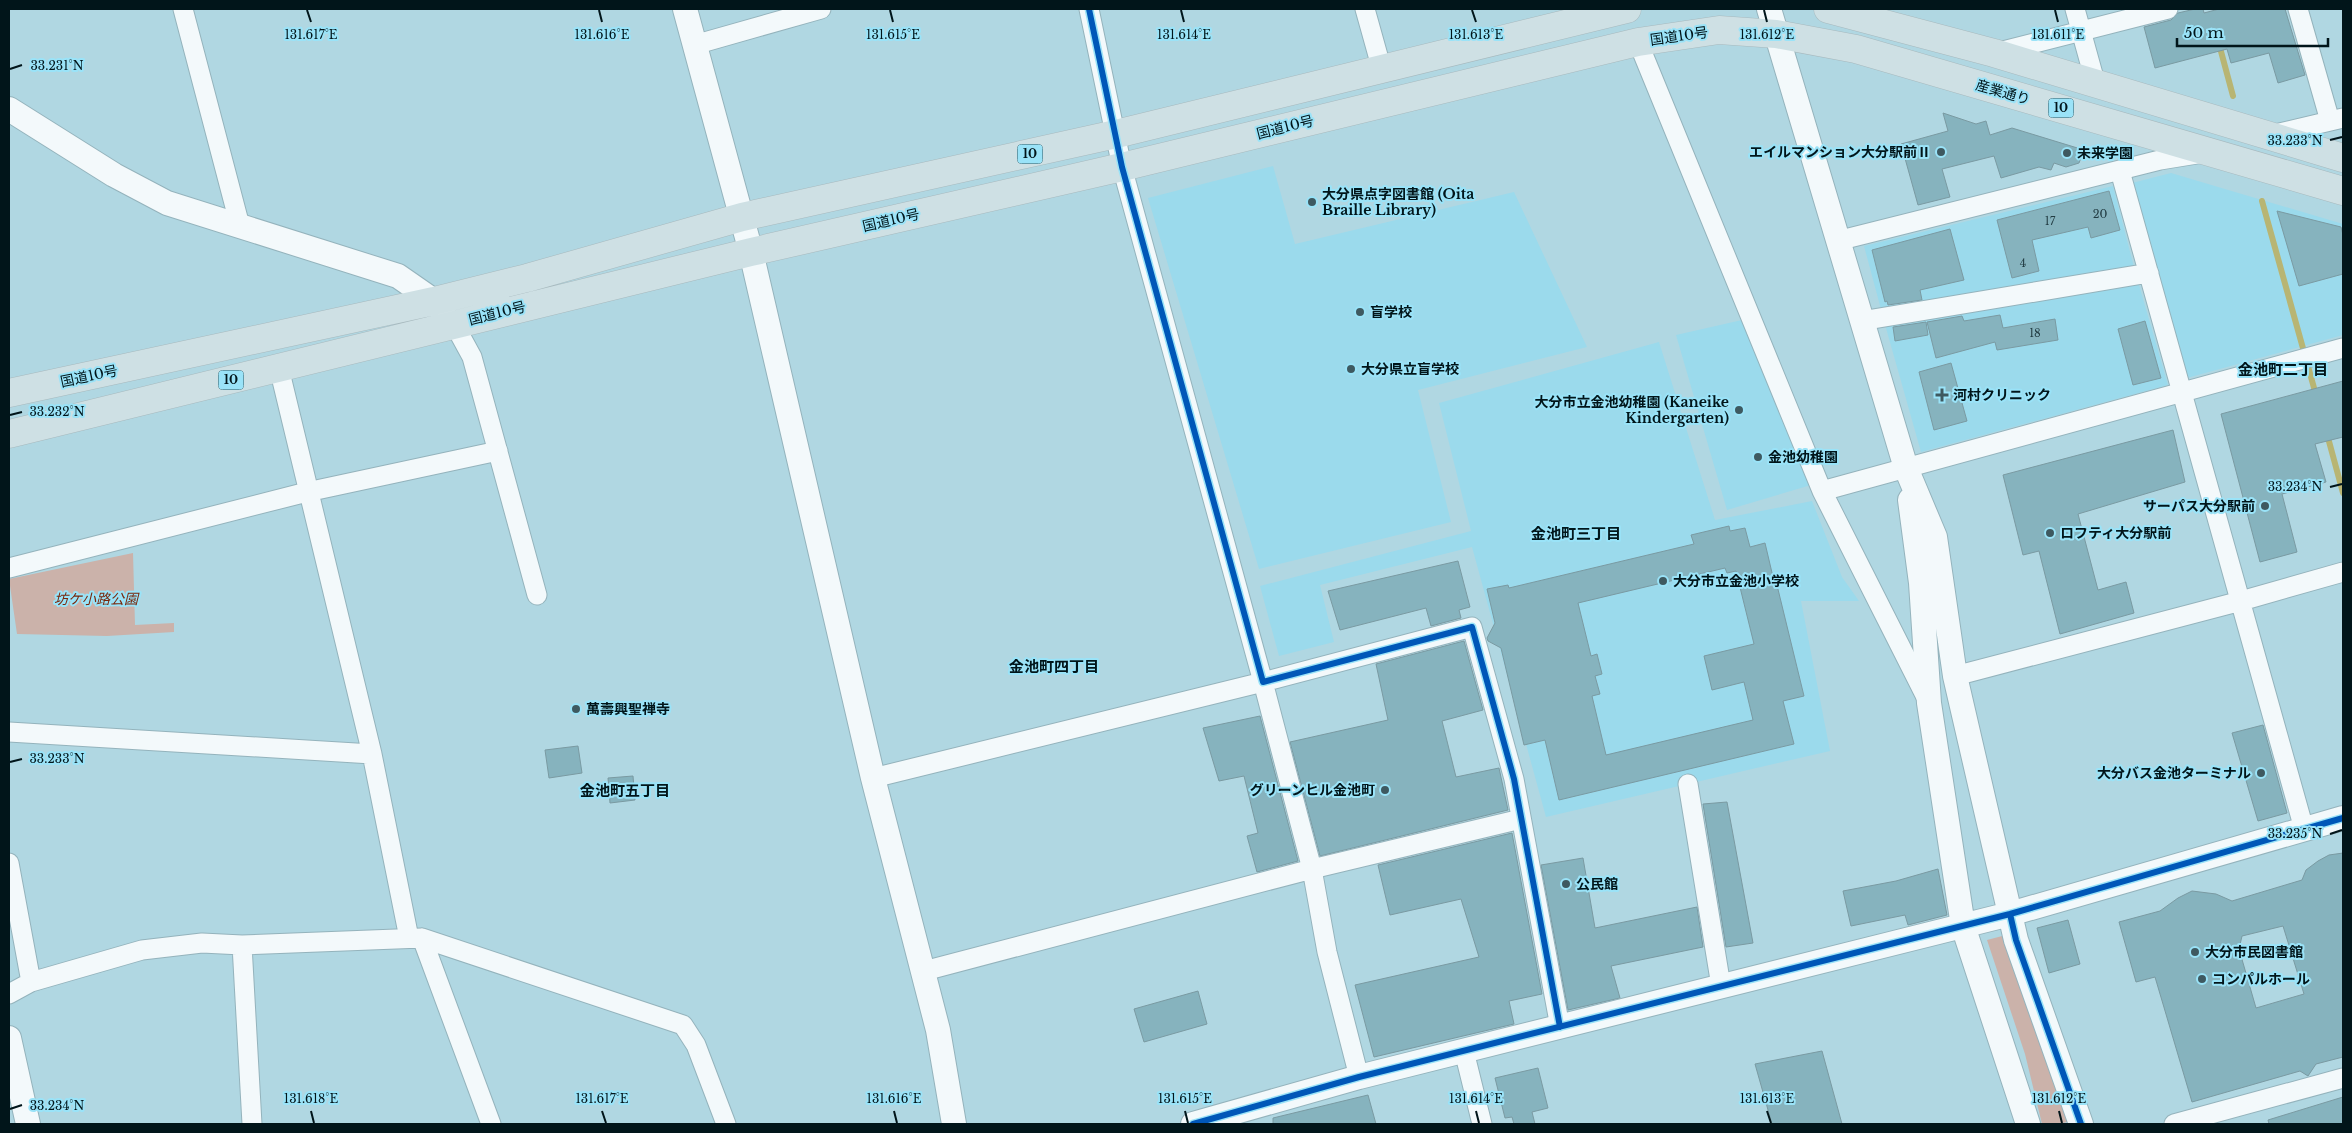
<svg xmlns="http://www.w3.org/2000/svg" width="2352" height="1133" viewBox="0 0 2352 1133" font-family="'Libre Baskerville','Noto Sans JP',serif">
<rect width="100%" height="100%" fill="#b0d7e2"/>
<path fill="#9bdaec" d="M1273 166 1295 244 1514 192 1587 347 1418 390 1451 522 1259 569 1148 198Z
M2171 173 2343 224V335L2187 378 2132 183Z
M2113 186 2135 271 1882 313 1864 246Z
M2137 278 2168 385 1921 452 1884 321Z
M1742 320 1811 485 1727 510 1676 335Z
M1659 342 1715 520 1812 501 1842 577 1859 601H1801L1830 751 1546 817 1472 547 1320 585 1334 642 1279 656 1260 586 1471 531 1439 403Z"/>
<path fill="#cbb2aa" d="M133 553 135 625 174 623V632L107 636 17 634 9 579Z
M2006 935 2071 1121 2059 1124H2042L2025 1054 1987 940Z"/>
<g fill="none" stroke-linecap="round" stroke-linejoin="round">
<path stroke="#b8b573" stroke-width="6" d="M2219 44 2233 96
M2262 201 2316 395
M2327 434 2343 493"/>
</g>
<path fill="#86b3be" stroke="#7a9aa2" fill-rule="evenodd" d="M2195 9H2203L2204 13 2219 9H2285L2305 75 2278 83 2269 53 2231 63 2227 49 2155 68 2144 27 2171 20 2178 13Z
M1943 113 1976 124 1986 121 1990 135 2012 128 2084 150 2079 163 2066 167 2054 163 2051 170 2039 167 2001 178 1994 156 1942 169 1950 197 1918 205 1901 144 1948 131Z
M2109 191 2120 230 2091 238 2088 227 2032 240 2039 271 2012 278 1997 220Z
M2277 211 2341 227 2343 235V274L2299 286Z
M1950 229 1964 280 1920 290 1922 300 1888 305 1887 301 1885 302 1872 250Z
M2000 315 2003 328 2055 319 2058 340 1997 350 1995 342 1936 358 1927 322 1962 316 1964 321Z
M2145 321 2161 378 2133 385 2118 329Z
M1926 322 1928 335 1895 341 1893 327Z
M1951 363 1967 421 1934 430 1919 372Z
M2343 381V437L2315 444 2326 482 2282 494 2297 552 2260 562 2221 414Z
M2173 430 2185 482 2078 514 2098 590 2126 582 2134 613 2060 634 2039 551 2023 555 2003 475Z
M1729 526 1730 531 1745 528 1750 547 1765 543 1773 577H1775L1804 696 1783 701 1794 744 1559 800 1545 740 1524 745 1501 648 1488 641 1487 638 1495 623 1487 589 1508 585 1509 588 1694 544 1691 535ZM1725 568 1727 573 1736 571 1754 644 1704 656 1712 690 1744 682 1753 720 1606 755 1592 696 1600 694 1595 676 1602 674 1597 654 1591 656 1578 603Z
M1458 561 1470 607 1459 610 1461 618 1431 626 1426 608 1340 630 1328 591Z
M1464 641 1483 710 1442 721 1456 777 1499 768 1508 810 1320 856 1290 742 1388 720 1376 664Z
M1260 716 1298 861 1257 872 1247 836 1258 833 1244 776 1219 781 1203 728Z
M2263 725 2287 813 2258 821 2232 733Z
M578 746 582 773 549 778 545 750Z
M633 776 635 800 610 803 608 778Z
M1727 802 1753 943 1726 947 1703 804Z
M1512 833 1542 994 1509 1001 1514 1024 1374 1057 1355 985 1479 957 1461 899 1390 915 1378 865Z
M2343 853V1057L2316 1064 2308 1076 2300 1071 2192 1102 2155 977 2136 982 2119 922 2160 911 2178 898 2192 891 2216 894 2232 901 2302 880 2306 870 2318 861 2329 855ZM2283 926 2304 994 2256 1008 2239 949 2242 936Z
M1583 858 1595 928 1697 907 1703 947 1611 966 1620 998 1568 1010 1541 865Z
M1938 869 1947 915 1908 925 1905 915 1851 926 1843 891 1896 881Z
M2068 920 2080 964 2049 973 2037 928Z
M1198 991 1207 1024 1144 1042 1134 1009Z
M1822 1051 1842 1124H1772L1755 1064Z
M1538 1068 1548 1108 1532 1112 1535 1124H1514L1512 1117 1505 1118 1495 1078Z
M1368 1095 1376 1124H1273V1118Z
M2343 1097V1124H2269L2268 1120Z"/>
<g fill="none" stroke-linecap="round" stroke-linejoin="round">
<defs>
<path id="minor" d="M183 9 240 226
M1089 9 1122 167 1263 682 1472 627 1514 779 1560 1027
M1365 9 1382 70
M2075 9 2096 85
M2298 9 2330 121
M1638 42 1822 491 1927 699
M694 45 821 9
M1995 53 2168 9
M2271 135 2343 118
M2120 171 2304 829
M1837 241 2160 160 2203 153
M1861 321 2149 273
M454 324 472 357 537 595
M279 368 372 754 409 938
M1822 491 2343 348
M9 568 307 492 498 451
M1955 676 2241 601 2343 572
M9 732 372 754
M873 778 1263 682 1312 869 1327 952 1359 1077
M1688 784 1721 986
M9 863 31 982
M422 938 491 1124
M242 945 252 1124
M924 971 1312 869 1521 819
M9 994 31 982 142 950 202 943 242 945 422 938 683 1025 696 1045 726 1124
M1464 1051 1482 1124
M2174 1124 2343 1078"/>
<path id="tertiary" d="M685 9 751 252 873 778 938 1030 954 1124
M1769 9 1906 468 1935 537 1955 676 2016 940 2081 1124
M9 109 114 175 167 203 398 276 434 301 443 311
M1910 500 1921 583 1929 703 1963 926 2028 1124
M9 1038 28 1124
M1193 1124 1359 1077 2010 914 2343 818"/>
<path id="trunk" d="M1828 9 1994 53 2343 158
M9 393 434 301 527 278 742 217 1116 134 1627 9
M9 434 751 252 1122 167 1638 42 1719 30 1776 34 1856 49 2343 191"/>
</defs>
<use href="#minor" stroke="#94b3bc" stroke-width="21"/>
<use href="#tertiary" stroke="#94b3bc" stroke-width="26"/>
<use href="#trunk" stroke="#a7b9be" stroke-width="29"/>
<use href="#minor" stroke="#f3f9fb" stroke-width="19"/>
<use href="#tertiary" stroke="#f3f9fb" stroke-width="24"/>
<use href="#trunk" stroke="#cee0e4" stroke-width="28"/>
<defs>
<path id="cycleway" d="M1089 9 1122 167 1263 682 1472 627 1514 779 1560 1027
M2010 914 2016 940 2081 1124
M1193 1124 1359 1077 2010 914 2343 818"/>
</defs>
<use href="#cycleway" stroke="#9ae3f8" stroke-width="9"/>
<use href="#cycleway" stroke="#0057b8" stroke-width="6"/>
</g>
<path fill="none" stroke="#01151a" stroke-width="2" d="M307 10 311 22M599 10 602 22M890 10 893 22M1181 10 1184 22M1472 10 1476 22M1764 10 1767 22M2055 10 2058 22M10 69 22 65M2330 140 2342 137M10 415 22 412M2330 487 2342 484M10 762 22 759M2330 834 2342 830M10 1109 22 1105M311 1111 314 1123M602 1111 606 1123M894 1111 897 1123M1185 1111 1188 1123M1476 1111 1479 1123M1767 1111 1771 1123M2059 1111 2062 1123"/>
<g fill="#3e5960" stroke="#9ae3f8" stroke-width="2">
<circle cx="1941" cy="152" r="5"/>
<circle cx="2067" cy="153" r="5"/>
<circle cx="1312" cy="202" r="5"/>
<circle cx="1360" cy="312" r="5"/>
<circle cx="1351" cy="369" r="5"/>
<path d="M1939.5 387.5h5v5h5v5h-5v5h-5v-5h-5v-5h5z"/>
<circle cx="1739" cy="410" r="5"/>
<circle cx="1758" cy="457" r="5"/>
<circle cx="2265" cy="506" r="5"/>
<circle cx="2050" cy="533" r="5"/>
<circle cx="1663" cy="581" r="5"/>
<circle cx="576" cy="709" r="5"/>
<circle cx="2261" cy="773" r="5"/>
<circle cx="1385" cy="790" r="5"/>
<circle cx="1566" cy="884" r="5"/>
<circle cx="2195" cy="952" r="5"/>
<circle cx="2202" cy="979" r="5"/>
</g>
<g text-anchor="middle" stroke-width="4" stroke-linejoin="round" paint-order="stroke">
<g font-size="11" fill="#223c43">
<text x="2100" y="218">20</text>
<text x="2050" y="225">17</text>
<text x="2023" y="267">4</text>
<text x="2035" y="337">18</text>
</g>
<g fill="#9ae3f8" stroke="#2f535d" stroke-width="1">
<rect x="2048.5" y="98.5" width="25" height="19" rx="4"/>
<rect x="1017.5" y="144.5" width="25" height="19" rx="4"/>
<rect x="218.5" y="370.5" width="25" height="19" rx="4"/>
</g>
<g font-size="12" font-weight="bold" fill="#01151a">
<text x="2061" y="112">10</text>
<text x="1030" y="158">10</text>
<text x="231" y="384">10</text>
</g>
<g font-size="14" fill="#01151a" stroke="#9ae3f8">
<text transform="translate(1679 36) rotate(-8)" y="5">国道10号</text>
<text transform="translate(2003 92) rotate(16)" y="5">産業通り</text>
<text transform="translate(1285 127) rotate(-14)" y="5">国道10号</text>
<text transform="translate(891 220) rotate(-13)" y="5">国道10号</text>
<text transform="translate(497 313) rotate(-14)" y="5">国道10号</text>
<text transform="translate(89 376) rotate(-12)" y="5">国道10号</text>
</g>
<g font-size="14" font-weight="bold" fill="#01151a" stroke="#9ae3f8" text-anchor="start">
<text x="1931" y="157" text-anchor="end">エイルマンション大分駅前Ⅱ</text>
<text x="2077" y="158">未来学園</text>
<text x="1322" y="199">大分県点字図書館 (Oita<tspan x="1322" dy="16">Braille Library)</tspan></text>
<text x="1370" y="317">盲学校</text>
<text x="1361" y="374">大分県立盲学校</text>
<text x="1953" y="400">河村クリニック</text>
<text x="1729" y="407" text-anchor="end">大分市立金池幼稚園 (Kaneike<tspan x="1729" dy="16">Kindergarten)</tspan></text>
<text x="1768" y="462">金池幼稚園</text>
<text x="2255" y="511" text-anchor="end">サーパス大分駅前</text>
<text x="2060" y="538">ロフティ大分駅前</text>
<text x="1673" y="586">大分市立金池小学校</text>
<text x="586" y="714">萬壽興聖禅寺</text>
<text x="2251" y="778" text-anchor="end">大分バス金池ターミナル</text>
<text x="1375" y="795" text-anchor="end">グリーンヒル金池町</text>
<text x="1576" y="889">公民館</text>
<text x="2205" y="957">大分市民図書館</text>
<text x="2212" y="984">コンパルホール</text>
</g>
<g font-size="14" font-style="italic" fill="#79270b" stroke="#9ae3f8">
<text x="96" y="604">坊ケ小路公園</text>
</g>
<g font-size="15" font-weight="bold" fill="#01151a" stroke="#9ae3f8">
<text x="2283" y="375">金池町二丁目</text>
<text x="1576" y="539">金池町三丁目</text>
<text x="1054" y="672">金池町四丁目</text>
<text x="625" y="796">金池町五丁目</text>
</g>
</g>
<g font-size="12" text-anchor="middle" fill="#01151a" stroke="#9ae3f8" stroke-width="4" stroke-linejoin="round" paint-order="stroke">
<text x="311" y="39">131.617°E</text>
<text x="602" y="39">131.616°E</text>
<text x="893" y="39">131.615°E</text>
<text x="1184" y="39">131.614°E</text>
<text x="1476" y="39">131.613°E</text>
<text x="1767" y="39">131.612°E</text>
<text x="2058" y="39">131.611°E</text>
<text x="57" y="70">33.231°N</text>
<text x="2295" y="145">33.233°N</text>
<text x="57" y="416">33.232°N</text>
<text x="2295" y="491">33.234°N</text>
<text x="57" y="763">33.233°N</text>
<text x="2295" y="838">33.235°N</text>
<text x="311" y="1103">131.618°E</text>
<text x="602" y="1103">131.617°E</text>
<text x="894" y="1103">131.616°E</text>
<text x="1185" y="1103">131.615°E</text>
<text x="1476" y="1103">131.614°E</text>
<text x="1767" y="1103">131.613°E</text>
<text x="2059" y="1103">131.612°E</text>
<text x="57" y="1110">33.234°N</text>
</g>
<rect width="2352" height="1133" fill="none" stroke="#01151a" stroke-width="20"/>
<path d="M2177 38v8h151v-8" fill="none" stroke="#01151a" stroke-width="2.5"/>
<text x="2184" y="38" font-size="15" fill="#01151a" stroke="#9ae3f8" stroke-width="4" paint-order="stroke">50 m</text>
</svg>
